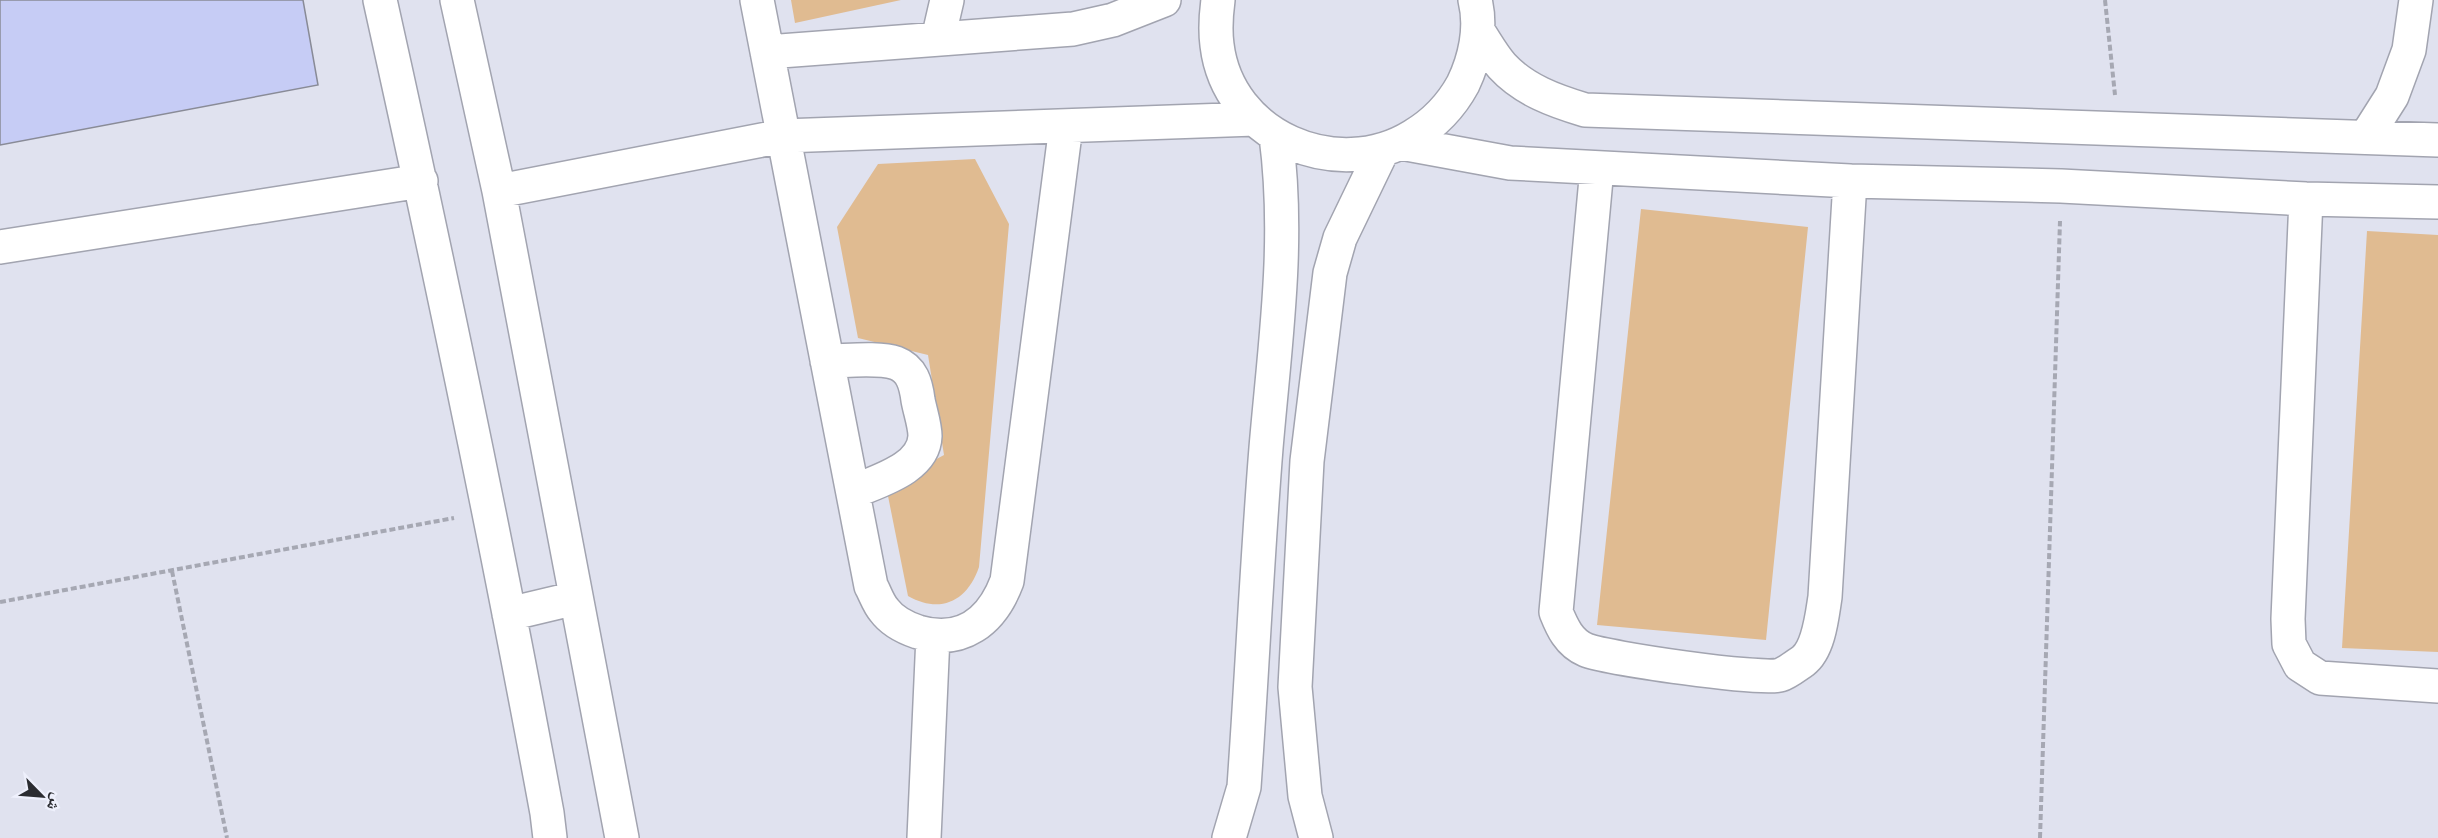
<svg xmlns="http://www.w3.org/2000/svg" width="2438" height="838" viewBox="0 0 2438 838" font-family="Mulish,'Noto Naskh Arabic',sans-serif">
<rect width="100%" height="100%" fill="#e0e2ef"/>
<path fill="#e0bb91" d="M791 0H901L795 23Z
M975 159 1009 224 979 567C967 602 940 614 908 596L886 486 944 455 928 355 858 338 837 227 878 164Z
M1641 209 1808 227 1766 640 1597 625Z
M2367 231 2438 235V652L2342 648Z"/>
<path fill="#c6ccf5" stroke="#898b97" stroke-width="1.5" d="M0 0H303L318 85 0 145Z"/>
<g fill="none" stroke-linecap="round" stroke-linejoin="round">
<defs>
<path id="minor" d="M380 0C440 270 497 541 547 813L550 838
M457 0 499 191 622 838
M757 0 871 586C875 593 878 603 884 610 892 621 906 628 918 632 962 645 992 621 1007 581L1066 126
M1218 0C1216 15 1215 30 1217 45 1228 137 1337 183 1413 136 1435 123 1451 106 1463 84 1475 59 1482 28 1475 0
M1478 31C1486 43 1493 56 1502 66 1524 90 1555 101 1585 110L2438 140
M938 39 947 0
M767 52 1073 29 1113 20 1164 0
M2366 137 2392 96 2409 50 2416 0
M1401 143 1510 163 1850 181 2061 186 2306 199 2438 202
M1597 168 1556 612C1562 627 1569 643 1586 650 1606 658 1763 681 1780 675 1787 673 1797 665 1803 661 1819 649 1822 616 1825 597L1850 181
M499 191 783 136 1255 119
M2306 199 2288 619 2289 644 2300 665 2320 678 2438 686
M0 247 421 181
M827 361C845 361 879 357 896 363 912 369 916 384 918 400 920 411 925 425 925 436 924 469 877 481 853 492
M509 614 576 598
M924 838 933 636
M1229 838 1244 787C1252 674 1257 561 1266 448 1275 342 1290 242 1276 136
M1316 838 1305 796 1295 687 1307 461 1330 273 1340 238 1382 151"/>
</defs>
<use href="#minor" stroke="#a2a4b0" stroke-width="36"/>
<path stroke="#a6a8b3" stroke-width="4" stroke-dasharray="6 3" stroke-linecap="butt" d="M2105 0 2115 95
M172 571 227 838
M0 602 454 518
M2040 838 2060 221"/>
<use href="#minor" stroke="#fff" stroke-width="33"/>
</g>
<g transform="translate(42 796) rotate(115)" stroke="#eef0fc" stroke-width="4.5" paint-order="stroke">
<path d="M0-4.5L10 22L0 15L-10 22Z" fill="#2b2c31"/>
<text y="-9" font-size="16" font-weight="bold" text-anchor="middle" fill="#2b2c31">ش</text>
</g>
</svg>
